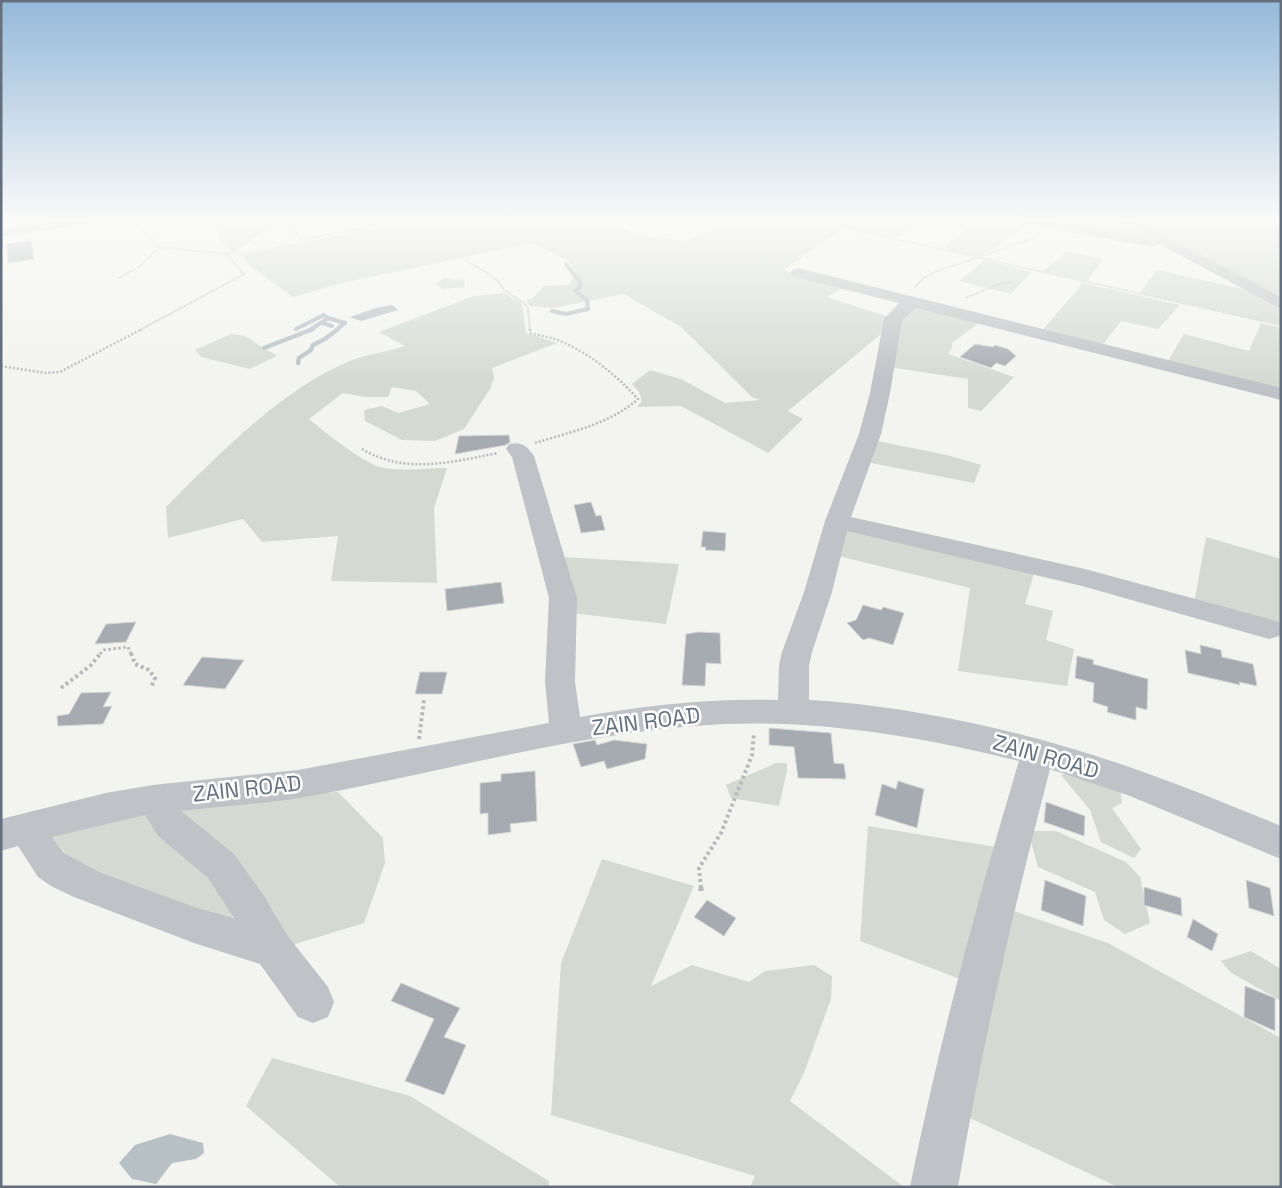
<svg xmlns="http://www.w3.org/2000/svg" width="1282" height="1188" viewBox="0 0 1282 1188" font-family="'Space Grotesk',sans-serif">
<rect width="100%" height="100%" fill="#f3f4f0"/>
<path fill="#d4dad2" d="M218 219H277L230 253Z
M426 219H646L616 225 636 234 685 242 736 219H1015L1030 222 1008 239 978 257 943 248 965 229 924 220 897 238 845 227 783 270 846 286 827 297 889 317 886 330 788 411 803 419 768 453 681 406 637 407 642 401 639 392 632 384 650 370 681 379 725 403 760 400 752 397 681 327 624 294 552 308 530 306 526 300 533 298 544 286 569 285 576 271 568 261 533 243 346 282 293 297 249 265 240 254Z
M1029 219H1116L1165 245Z
M1122 219H1281V301L1175 244Z
M1068 251 1104 259 1087 281 1043 271Z
M984 260 1032 272 1011 294 960 281Z
M1157 270 1243 289 1281 309V324L1140 293Z
M444 278 464 280 465 287 444 289 435 284Z
M1083 283 1180 305 1158 329 1121 321 1100 348 1040 333Z
M504 293 522 304 526 333 557 343 492 368 494 378 490 389 464 429 435 441 402 440 365 421 364 410 382 406 398 413 430 404 416 391 392 387 388 397H365L343 393 309 419C323 431 364 463 380 467 401 472 426 468 447 468L434 508 437 583 331 581 338 536 262 542 243 519 168 538 166 507C216 457 284 387 350 361 367 354 387 352 405 346L379 332 474 296Z
M920 306 980 322 952 343V348L948 354 1014 377 981 411 968 408V379L890 367 902 311Z
M1261 323 1281 328V392L1166 364 1184 334 1249 351Z
M231 334 245 336 277 356 250 369 201 357 195 350Z
M872 440 947 455 981 465 974 483 866 462Z
M839 527 1034 573 1025 604 1053 611 1046 640 1074 649 1067 686 958 671 970 588 834 555Z
M1206 537 1281 559V631L1194 604Z
M563 557 679 564 666 624 571 613 572 580Z
M776 763H787V771L779 806 731 798 726 785Z
M1080 770 1120 787 1122 803 1112 808 1141 849 1134 858 1101 842 1090 810 1061 775Z
M338 792 383 838 385 863 364 923 286 947 261 911 195 924 86 879 52 837 60 820 183 800Z
M868 826 996 847 968 982 860 941Z
M1028 831H1056L1126 862 1140 877 1150 923 1125 934 1104 920 1095 892 1038 867Z
M602 859 694 886 651 986 692 965 749 982 765 971 814 965 832 976 831 999 804 1073 790 1101 904 1187H750L755 1176 551 1115 561 963Z
M1011 910 1108 943 1281 1038V1187H1118L961 1114Z
M1251 951 1281 969V1001L1230 972 1221 961Z
M272 1058 410 1096 549 1181V1187H340L246 1106Z"/>
<path fill="#b7c0c5" d="M392 305 398 310 361 321 350 317 376 308Z
M170 1134 203 1143 204 1153 196 1159 172 1163 156 1184 132 1179 119 1163 135 1145Z"/>
<g fill="none" stroke-linecap="round" stroke-linejoin="round">
<path stroke="#b7c0c5" stroke-width="4" d="M552 311 566 314 588 309 587 300 575 291 580 287V282L566 264
M328 318 345 323 336 330
M323 323 332 326
M296 329 324 315 328 318 310 330"/>
<path stroke="#b7c0c5" stroke-width="4.5" d="M264 348 313 329
M298 363 299 358 311 350 313 345 325 339 338 329"/>
</g>
<path fill="#a6abb2" stroke="#d5d5d3" d="M31 240 34 259 8 263 7 244Z
M975 344 993 347 995 345 1008 349 1016 356 1005 366 996 363 991 368 960 357Z
M509 435 510 442 506 445 455 454 459 436Z
M591 502 596 516 601 515 605 530 581 533 574 505Z
M703 531 726 533 725 551 705 550 706 547H701Z
M501 582 504 603 447 611 445 589Z
M863 605 881 610 883 607 904 613 893 645 869 638 863 640 847 623 856 620Z
M136 622 126 642 95 644 106 624Z
M699 632 720 633 721 664 706 663 705 686 682 685 686 634Z
M1200 645 1221 650 1222 657 1253 664 1257 686 1239 682 1240 685 1188 673 1185 650 1201 654Z
M1077 656 1094 660 1093 664 1148 679 1147 710 1136 707V720L1107 712 1108 707 1093 702 1094 683 1075 678Z
M202 657 244 660 225 689 183 685Z
M420 672H447L442 694H415Z
M111 692 103 707 112 706 103 724 58 726 57 716 69 714 81 693Z
M769 728 831 733 834 763 844 764 846 779 798 778 794 747 769 745Z
M595 740 597 745 614 740 647 744 645 759 607 769 604 761 581 767 573 744Z
M535 771 537 821 510 824 511 832 488 835V813L480 814V783L501 781V774Z
M898 781 924 789 917 828 875 815 882 784 896 789Z
M1046 802 1085 816 1084 836 1044 822Z
M1045 880 1086 896 1083 926 1041 910Z
M1246 880 1270 888 1274 916 1249 908Z
M1144 887 1181 898 1182 916 1144 905Z
M707 900 736 918 724 936 694 917Z
M1193 919 1218 934 1212 951 1187 937Z
M401 983 460 1008 444 1037 466 1045 444 1095 405 1081 434 1019 391 1001Z
M1245 986 1275 998V1031L1244 1017Z"/>
<g fill="none" stroke-linecap="round" stroke-linejoin="round">
<path stroke="#b7b9bc" stroke-width="2" stroke-dasharray="1 1" stroke-linecap="butt" d="M133 219 159 247 227 254 232 253 279 219
M283 219 299 238 304 239 411 219
M846 228 1281 325
M463 259 486 272 497 280 504 290 525 304 528 308 530 330
M119 278 139 267 159 247
M915 287 924 278 937 271 1037 237
M965 298 1002 283H1014
M140 330 244 274 227 254 215 219"/>
<path stroke="#b7b9bc" stroke-width="2.5" stroke-dasharray="2 2" stroke-linecap="butt" d="M530 329V333C540 336 551 337 560 341 591 354 616 375 638 399 610 424 570 432 535 443
M1 366 45 373 60 372 142 329
M362 449C406 475 451 462 498 453"/>
<path stroke="#b7b9bc" stroke-width="3" stroke-dasharray="2.5 2.5" stroke-linecap="butt" d="M100 654 104 650 128 647 131 654"/>
<path stroke="#b7b9bc" stroke-width="4" stroke-dasharray="3 3" stroke-linecap="butt" d="M131 653 135 664 149 670 155 678 151 688
M61 688 90 666 101 653
M419 739 424 700
M701 888 699 868 721 833 752 755 754 733"/>
<path stroke="#b7b9bc" stroke-width="5" stroke-dasharray="4 4" stroke-linecap="butt" d="M701 887V893"/>
<path fill="#bfc2c6" fill-rule="evenodd" d="M66 219H98L91 223 1 237V229Z
M1014 219H1042L1147 238 1116 219H1133L1281 297V309L1159 244 1152 247 1021 223Z
M798 268 1281 388V400L916 308 902 320 890 393 881 434 851 517 1085 569 1269 619 1279 622 1281 633 1279 636 1269 639 1082 586 847 531 832 592 812 652 809 665V700C901 705 1009 728 1096 756 1159 776 1220 801 1281 826V859L1130 796 1050 769C1014 907 982 1046 958 1187H910C939 1043 977 901 1019 761 922 737 824 720 724 724 580 731 441 773 300 798 261 804 220 806 181 811L234 854 264 896 287 935 328 987 334 1002 328 1017 313 1023 298 1017 260 964 194 943 74 897 51 886 38 877 18 846 1 851V819L106 793 153 785 298 770 549 723 545 682 549 598 512 457 506 449 509 444C522 441 527 446 534 456L577 598 575 682 580 717C645 705 711 698 778 700L779 665 782 652 804 592 825 521 859 434 870 393 884 319 899 303 792 276 790 273 792 270ZM145 815 158 836 208 878 234 918 194 907 99 872 64 853 52 837Z"/>
</g>
<linearGradient id="sky" x2="0" y2="1"><stop stop-color="#94b9da"/><stop offset="0.57" stop-color="#fafaf8"/><stop offset="1" stop-color="#fafaf8" stop-opacity="0"/></linearGradient>
<rect width="1282" height="385" fill="url(#sky)"/>
<g text-anchor="middle" stroke-width="5" stroke-linejoin="round" paint-order="stroke">
<g font-size="22" fill="#65707f" stroke="#fff">
<text transform="translate(646 721) rotate(-7)" y="8">ZAIN ROAD</text>
<text transform="translate(1046 756) rotate(16)" y="8">ZAIN ROAD</text>
<text transform="translate(247 788) rotate(-6)" y="8">ZAIN ROAD</text>
</g>
</g>
<rect width="1282" height="1188" fill="none" stroke="#65707f" stroke-width="5"/>
</svg>
